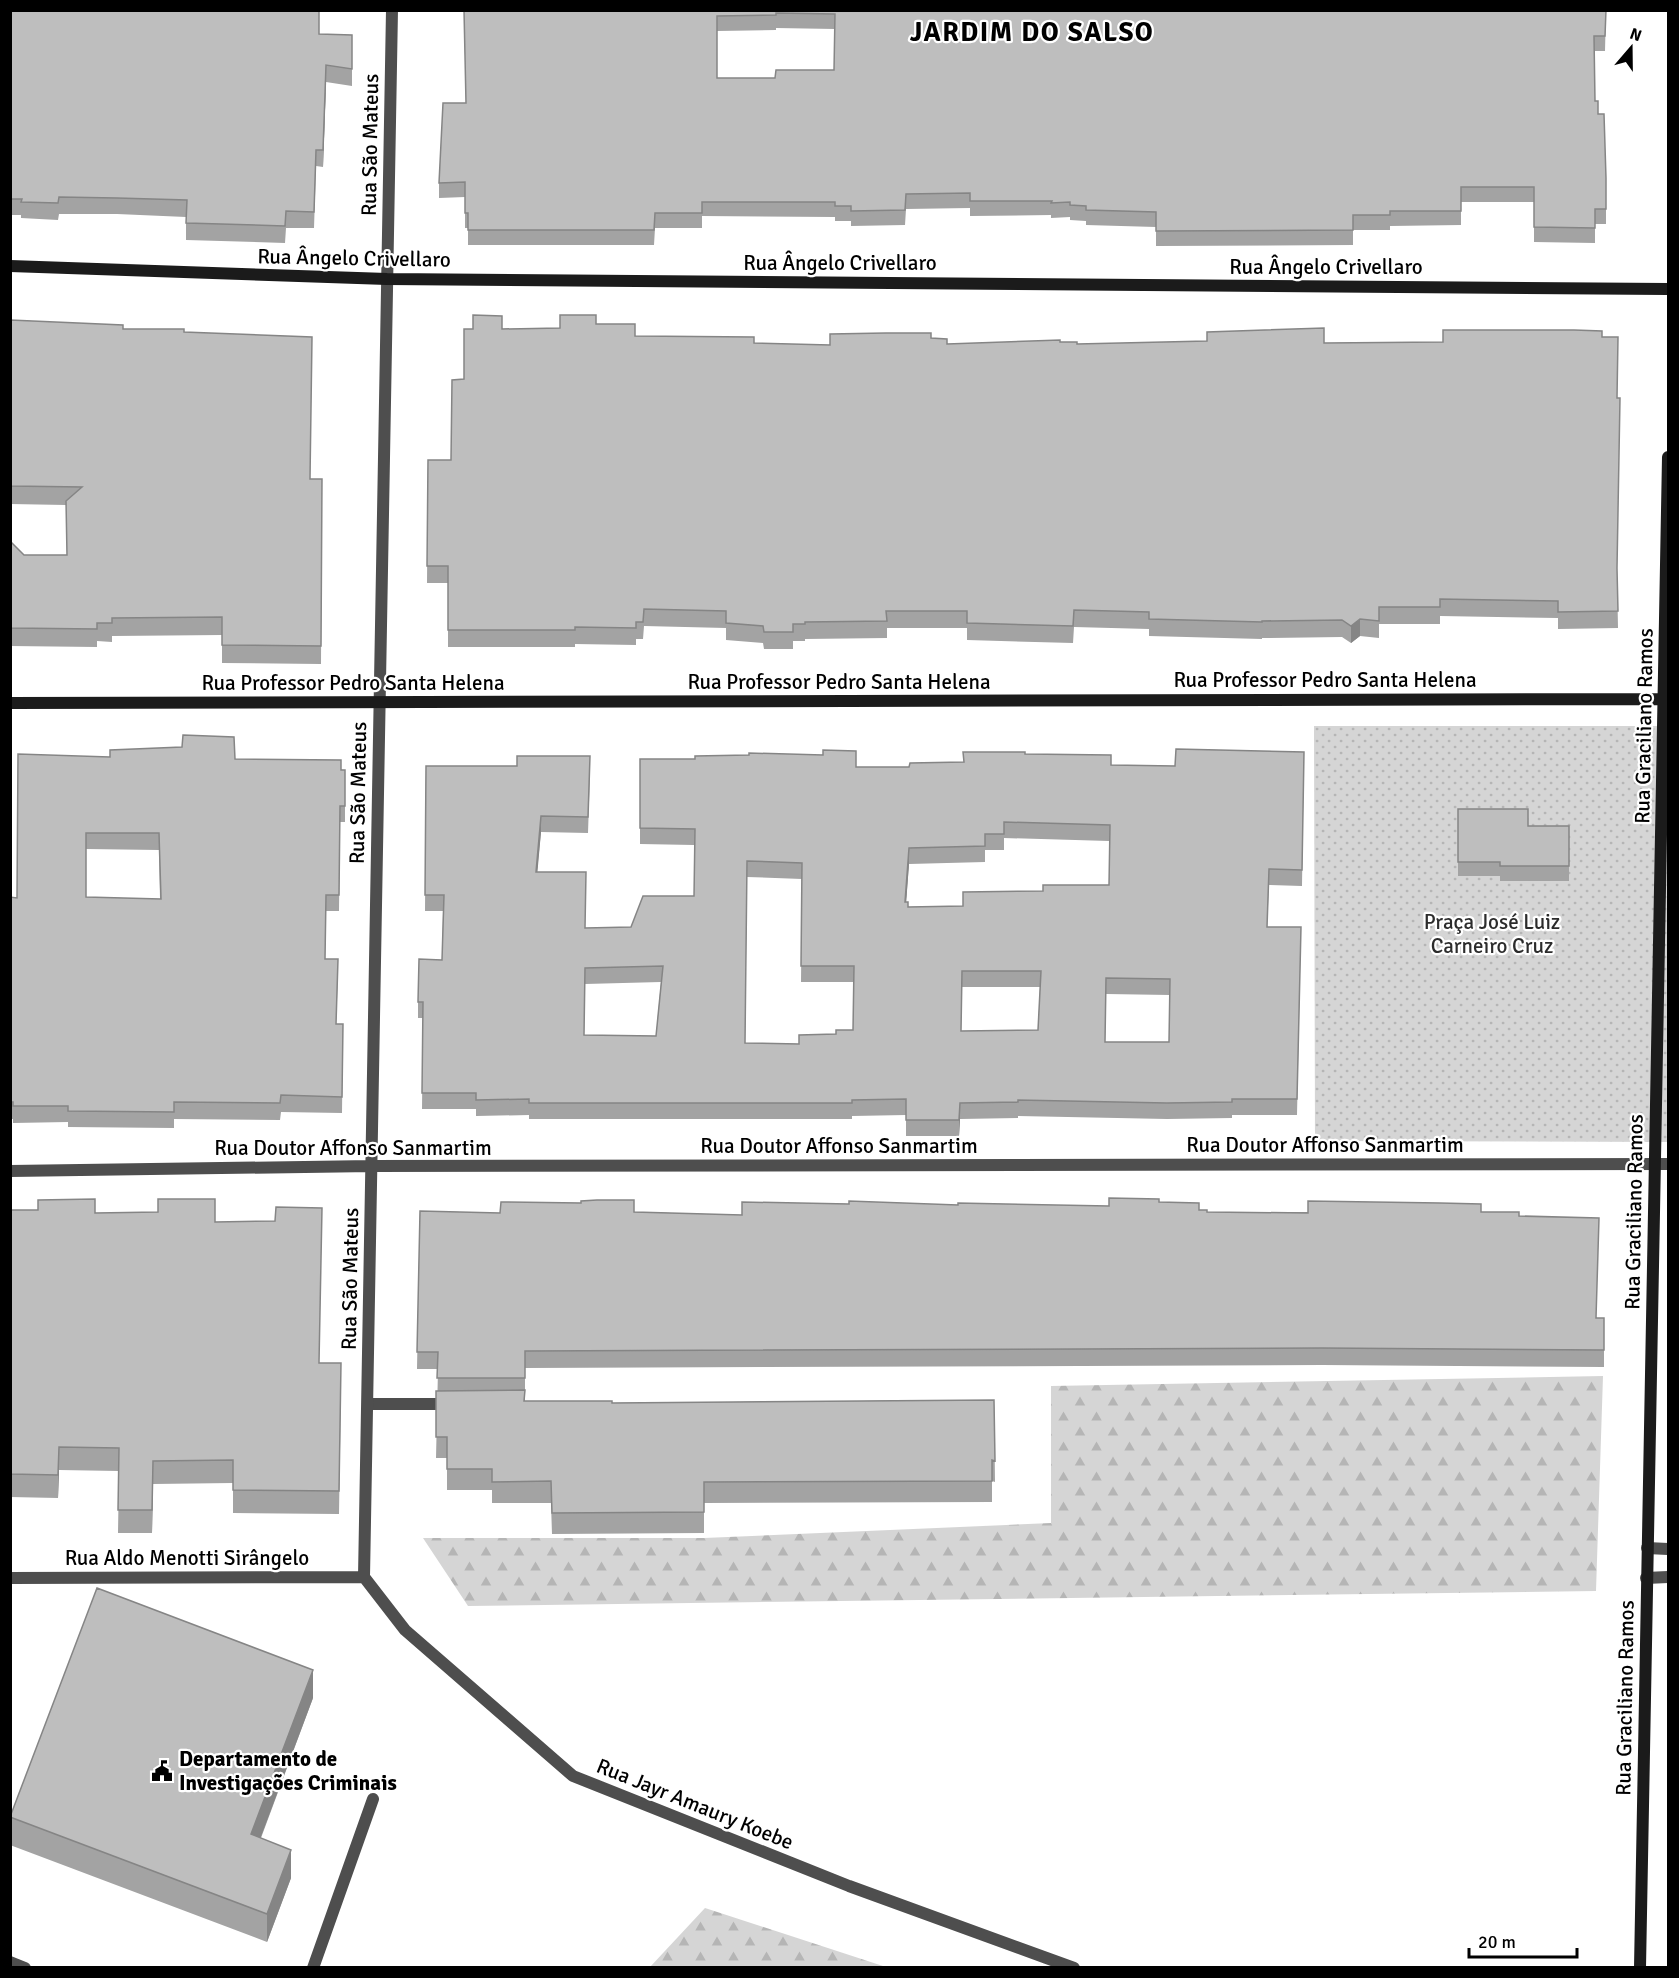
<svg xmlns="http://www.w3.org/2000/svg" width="1679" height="1978" viewBox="0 0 1679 1978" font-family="Signika,sans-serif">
<defs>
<pattern id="grass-dots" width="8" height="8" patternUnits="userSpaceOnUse" patternTransform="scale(1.5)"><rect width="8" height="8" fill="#d5d5d5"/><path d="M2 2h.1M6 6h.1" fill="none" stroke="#b5b5b5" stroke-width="1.8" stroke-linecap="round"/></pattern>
<pattern id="forest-firs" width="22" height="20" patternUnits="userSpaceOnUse" patternTransform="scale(1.5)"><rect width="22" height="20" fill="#d5d5d5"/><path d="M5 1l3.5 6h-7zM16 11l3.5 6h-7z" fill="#b5b5b5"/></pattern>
</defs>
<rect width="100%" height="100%" fill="#fff"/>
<path fill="url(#grass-dots)" d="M1314 726H1668V1142L1315 1141Z"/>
<path fill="url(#forest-firs)" d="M1603 1376 1596 1591 468 1606 423 1538H704L1051 1523V1386Z
M705 1908 886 1967H650Z"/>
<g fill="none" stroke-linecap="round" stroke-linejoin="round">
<path stroke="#4e4e4e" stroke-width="12" d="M368 1404H450
M1647 1548 1668 1549
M1646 1578 1668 1577
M10 1962 25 1968
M313 1968 373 1799"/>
<path stroke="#4e4e4e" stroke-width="12" d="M10 1171 372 1166 1668 1164
M364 1577 392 10
M364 1577 405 1630 573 1776 849 1886 1074 1968
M10 1578 364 1577"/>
<path stroke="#1b1b1b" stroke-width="12" d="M10 266 387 279 1668 289
M10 703 1668 699
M1640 1968 1668 457"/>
</g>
<path fill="#a3a3a3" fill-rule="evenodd" d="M10 10 319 34 352 35V86L326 82 323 167 316 166 314 228H286L285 243 186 240V217L117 214H59L58 220 21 218V215H10Z
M464 10H1606L1605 51H1595V101L1606 178V224H1595V243L1534 242V202H1461V225L1390 226V230H1353V245L1156 246V227L1086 225V221L1070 220V217L1051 218V215L970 216V208L906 209 905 225 851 226V221H835V217L702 216V228H655L654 245H468V228H465V197L439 198V183L466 103ZM776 28 835 29 834 70 775 78H717V31L776 30Z
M10 320 123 329 184 332 310 479H322L321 664 222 663V635L112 636V642L97 641V647L10 646V541L24 555H67L66 505 10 504Z
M596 324 635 336 754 343 830 345 931 338 947 344 1060 342 1077 344 1324 343 1617 576 1618 628 1558 629V618L1440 616V624H1379V638L1360 636 1351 643 1342 637 1262 638V639L1149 636V629L1074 627 1073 643 967 640V628H887V638L805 639V641H793V649H764L763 643 726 640V628L644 626 643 639H636V645L575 644V647H448V583H427L428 460H451L464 379 502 329 560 328Z
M1304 752 1302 886 1269 885 1267 927H1301L1297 1115H1232V1118L1167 1119 1018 1116V1118L960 1119 959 1136H906V1115L852 1116V1119H529V1115L476 1116V1109H422L423 1018H418V1002L442 960 443 911H425L426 766 590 772 588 833 541 832 537 872 585 928 631 927 694 896V845L640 844V759L856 767H909L963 762 1025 754 1111 765 1175 766ZM1004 838 1109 841V885L1043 891 963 906 908 907 906 902 909 864 985 862V850H1004ZM747 877 802 879 801 982H854L853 1030 799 1044 745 1043ZM661 982 656 1036 584 1035 585 984ZM962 987H1040L1038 1030 961 1031ZM1106 994 1170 995 1169 1042H1105Z
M110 757 235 759 345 770V822H340L339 911H326L325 959 338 975 336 1024H343L342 1113 281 1112 280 1120 174 1119V1128L68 1127V1122L13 1123V1119H10V897L17 898ZM86 849 159 850 160 899 86 897Z
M1458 809 1528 826H1569V881H1500V876H1458Z
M1159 1202 1199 1210 1207 1212H1481L1519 1216 1597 1318H1604V1367L1322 1365 525 1368V1401L612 1403 994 1400 995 1482 992 1481V1502L704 1503V1533L552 1534 551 1503H492V1490H447V1458H436L438 1369H417L420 1211 500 1213 634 1212 742 1215 958 1205 1109 1206Z
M10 1210 95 1213 215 1222 319 1363 341 1386 339 1514 233 1513V1483L153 1484 152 1533H118L119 1471 59 1470 58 1498 10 1497Z
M313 1698 261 1838 291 1878 267 1942 10 1845V1817Z"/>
<path fill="#858585" d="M326 65V82L323 167V150Z
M1360 619V636L1351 643V626Z
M541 816V832L536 888V872Z
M909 848V864L905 918V902Z
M960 1103V1119L959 1136V1120Z
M59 1447V1470L58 1498V1475Z
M153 1461V1484L152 1533V1510Z
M313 1670V1698L251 1863V1834Z
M291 1850V1878L267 1942V1914Z"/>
<path fill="#bebebe" stroke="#858585" stroke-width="1.5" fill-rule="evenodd" d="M10 10H319V34L352 35V69L326 65 323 150H316L314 212 286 211 285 226 186 223 187 200 117 198 59 197 58 203 21 202 22 199H10Z
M464 10H1606L1605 36H1594L1595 101H1598V114H1604L1606 178V209H1595V228L1534 227V187H1461V211H1390V215H1353V230L1156 231V212L1086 210V206L1070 205V202L1051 203 1052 201H970V193L906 194 905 210 851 211V206H835V202H702V213H655L654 230H468V213H465V182L439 183 443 103H466ZM776 13 835 14 834 70H776L775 78H717V16L776 15Z
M473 315 502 316V329L560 328V315H596V324H635V336L754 337V343L830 345V334L886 333H931V338L947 339V344L1060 340V342H1077V344L1207 341V332L1324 328V343L1443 342V330H1574L1602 331V337H1618L1617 398H1620L1617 568 1618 611 1558 612V601L1440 599V607H1379V621L1360 619 1351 626 1342 620 1262 621V622L1149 619V612L1074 610 1073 626 967 623V611H886L887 621 805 622V624H793V632H764L763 626 726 623V611L644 609 643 622H636V628L575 627V630H448V566H427L428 460H451L452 380 464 379V329H473Z
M10 320 123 325V329H184V332L312 337 310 479H322L321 646 222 645V617L112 618V623H97V629L10 628V541L24 555H67L66 501 82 487 10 486Z
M183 735 234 737 235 759 341 760V770H345V806H340L339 895H326L325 959H338L336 1024H343L342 1097 281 1095 280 1103 174 1102V1112L68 1111V1106H13V1102H10V897L17 898 18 754 110 757V750L182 747ZM86 833H159L161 899 86 897Z
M1176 749 1304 752 1302 870 1269 869 1267 927H1301L1297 1099H1232V1102L1167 1103 1018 1100V1102L960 1103 959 1120H906V1099L852 1100V1103H529V1099L476 1100V1093H422L423 1002H418L419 959 442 960 444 895H425L426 766H517V756H590L588 817 541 816 536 872H586L585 928 631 927 643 896H694L695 829 640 828V759H695V756L749 755V753L823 755V750L856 751V767H909L910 763 964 762 963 752H1025V754L1111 755V765L1175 766ZM1004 822 1110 825 1109 885H1043V891L963 892V906L908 907V902H905L909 848 985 846V834H1004ZM747 861 802 863 801 966H854L853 1030H836V1034L799 1035V1044L745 1043ZM663 966 656 1036 584 1035 585 968ZM962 971H1041L1038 1030 961 1031ZM1106 978 1170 979 1169 1042H1105Z
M1458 809H1528V826H1569V866H1500V862H1458Z
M1109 1198 1159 1199V1202L1199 1203V1210H1207V1212L1308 1213V1201L1440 1203 1481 1204V1212H1519V1216L1599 1218 1596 1318H1604V1350L1322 1348 525 1351V1378H437L438 1352H417L420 1211 500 1213 501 1202 581 1203V1201L597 1200H634V1212L742 1215V1202L849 1204V1201L958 1205V1203L1109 1206Z
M95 1199V1213L158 1212V1199H215V1222L275 1221 276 1207 322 1208 319 1363H341L339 1491 233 1490V1460L153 1461 152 1510H118L119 1448 59 1447 58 1475 10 1474V1210H38V1200Z
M525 1390 524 1401H612V1403L994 1400 995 1461 992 1460V1481L704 1482V1512L552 1513 551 1481 492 1482V1469H447V1437H436V1391Z
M97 1588 313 1670 251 1834 291 1850 267 1914 10 1817Z"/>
<defs>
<symbol id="civic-bare" viewBox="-9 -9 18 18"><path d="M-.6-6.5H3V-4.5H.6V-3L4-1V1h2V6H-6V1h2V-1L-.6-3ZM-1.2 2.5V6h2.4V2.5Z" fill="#000" stroke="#fff" stroke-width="2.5" paint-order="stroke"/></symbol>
</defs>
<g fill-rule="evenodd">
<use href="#civic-bare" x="147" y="1756" width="30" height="30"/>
</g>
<g text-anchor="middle" stroke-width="4.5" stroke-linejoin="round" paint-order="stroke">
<g font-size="21" fill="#000" stroke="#fff">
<text transform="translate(370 145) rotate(-89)" y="7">Rua São Mateus</text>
<text transform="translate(354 258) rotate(1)" y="7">Rua Ângelo Crivellaro</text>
<text x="840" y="270">Rua Ângelo Crivellaro</text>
<text x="1326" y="274">Rua Ângelo Crivellaro</text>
<text x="1325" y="687">Rua Professor Pedro Santa Helena</text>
<text x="839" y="689">Rua Professor Pedro Santa Helena</text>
<text x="353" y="690">Rua Professor Pedro Santa Helena</text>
<text transform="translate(1644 726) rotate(-89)" y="7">Rua Graciliano Ramos</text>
<text transform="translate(358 793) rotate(-89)" y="7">Rua São Mateus</text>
<text x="1325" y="1152">Rua Doutor Affonso Sanmartim</text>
<text x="839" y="1153">Rua Doutor Affonso Sanmartim</text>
<text x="353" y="1155">Rua Doutor Affonso Sanmartim</text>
<text transform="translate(1634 1212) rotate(-89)" y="7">Rua Graciliano Ramos</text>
<text transform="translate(350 1279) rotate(-89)" y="7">Rua São Mateus</text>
<text x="187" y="1565">Rua Aldo Menotti Sirângelo</text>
<text transform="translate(1625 1698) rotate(-89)" y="7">Rua Graciliano Ramos</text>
<text transform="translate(695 1804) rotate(22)" y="7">Rua Jayr Amaury Koebe</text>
</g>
<g font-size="21" fill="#2c2c2c" stroke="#fff">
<text x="1492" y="929">Praça José Luiz<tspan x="1492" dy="24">Carneiro Cruz</tspan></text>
</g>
<g font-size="21" font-weight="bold" fill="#000" stroke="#fff" text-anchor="start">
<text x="179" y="1766">Departamento de<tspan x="179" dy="24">Investigações Criminais</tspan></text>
</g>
<g font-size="27" font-weight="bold" letter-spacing="1.5" fill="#000" stroke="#fff">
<text x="1032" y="41">JARDIM DO SALSO</text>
</g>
</g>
<rect width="1679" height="1978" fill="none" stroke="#000000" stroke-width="24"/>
<g transform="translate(1631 48) rotate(20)" stroke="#ffffff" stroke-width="4.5" paint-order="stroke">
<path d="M0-4.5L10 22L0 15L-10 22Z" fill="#000000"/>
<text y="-9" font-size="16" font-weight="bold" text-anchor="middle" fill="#000000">N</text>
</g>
<path d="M1469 1948v9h108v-9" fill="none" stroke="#000000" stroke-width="3"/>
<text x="1478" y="1948" font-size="18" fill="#000000" stroke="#ffffff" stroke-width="4.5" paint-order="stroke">20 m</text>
</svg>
